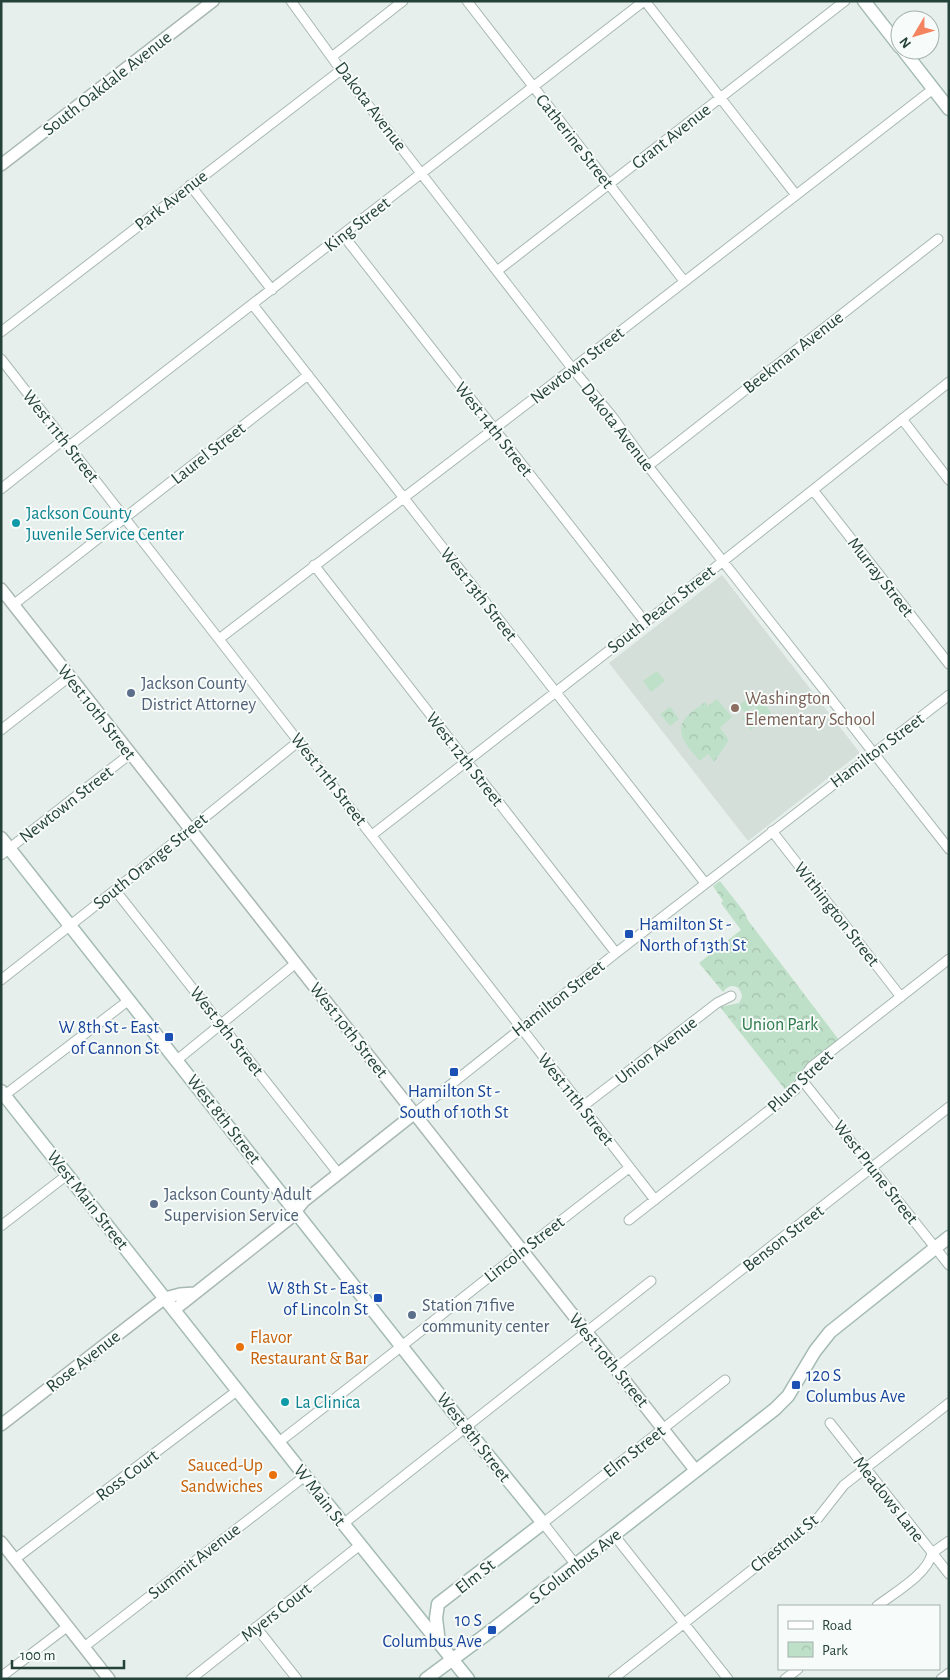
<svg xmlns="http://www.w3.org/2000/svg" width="950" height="1680" viewBox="0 0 950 1680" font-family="'Alegreya Sans',sans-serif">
<defs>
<pattern id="park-crowns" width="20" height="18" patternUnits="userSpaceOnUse" patternTransform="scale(1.25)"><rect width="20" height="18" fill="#bfe0c8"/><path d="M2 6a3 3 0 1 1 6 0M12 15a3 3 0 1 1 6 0" fill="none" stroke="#a4c1ad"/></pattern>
</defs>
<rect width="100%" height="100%" fill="#e6efeb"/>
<path fill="#d4dfda" d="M722 575 860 753 748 841 609 663Z"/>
<path fill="#bfe0c8" d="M657 671 665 681 651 692 643 681Z
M755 693 761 701 745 713 739 705Z
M763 702 772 714 751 730 742 718Z"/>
<path fill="url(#park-crowns)" d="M717 699 732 717 720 728 729 740 714 762 708 754 700 761C691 750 674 735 684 720 688 713 699 707 705 702L708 706Z
M670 707 679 719 670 726 660 714Z
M720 881 745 913 747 919 839 1040 803 1068 787 1092 720 1007 739 1003 742 997C741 985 730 982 723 992L699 963 741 930 721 903 723 901 713 886Z"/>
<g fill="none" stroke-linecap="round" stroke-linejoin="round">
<defs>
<path id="minor" d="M291 1 341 70 572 368 611 415 648 466 949 849
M467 1 684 281
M645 1 796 195
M333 56 403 1
M190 185 272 290
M343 235 645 622
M497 271 845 1
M253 305 705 883
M1 332 341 70
M1 359 655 1200
M902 419 949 480
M69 446 644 1
M648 466 938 239
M1 489 63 440
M813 490 949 664
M314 565 616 953
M13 605 308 375
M219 639 533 399 933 89
M1 730 69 677
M772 831 901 997
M372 835 683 593 949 382
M1 855 130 754
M115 890 338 1173
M1 980 115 890 299 741
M177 1060 296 963
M802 1080 949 1265
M1 1098 129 1000
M582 1107 717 1003 731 996
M415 1113 616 953 949 695
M629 1220 795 1090 811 1067 949 959
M1 1226 67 1175
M616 1368 949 1107
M830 1423 949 1574
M279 1442C396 1352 511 1258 629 1168
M343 1524 651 1281
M614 1535 728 1679
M15 1559 238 1390
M576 1565 543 1523 725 1380
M877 1606C894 1593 928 1574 932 1553L949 1541
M256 1627 297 1679
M84 1647 305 1476
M1 1677 68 1626
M191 1679 360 1545
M613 1679 818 1518 844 1485 949 1403
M785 1679 798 1669
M941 1679 949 1673"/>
<path id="tertiary" d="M1 165 213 1
M1 589 696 1471
M174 1310 289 1219 304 1201 415 1113
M1 1425 165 1298 180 1294 195 1293
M1 1542 109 1679"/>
<path id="secondary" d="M864 1 900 47
M903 50 949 109
M1 838 465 1427 543 1523 438 1604 436 1618 439 1643
M1 1091 305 1476 468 1679
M426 1679 492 1630 775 1409 788 1396 815 1351 830 1332 949 1237"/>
</defs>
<use href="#minor" stroke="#a8b8b2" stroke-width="11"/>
<use href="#tertiary" stroke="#a8b8b2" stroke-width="14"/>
<use href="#secondary" stroke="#a4bbb3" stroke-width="15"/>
<use href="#minor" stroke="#fff" stroke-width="9"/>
<use href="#tertiary" stroke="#fff" stroke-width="11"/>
<use href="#secondary" stroke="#fff" stroke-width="12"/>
</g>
<g fill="#0f9aa8" stroke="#f7fbf9" stroke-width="2">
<circle cx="16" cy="523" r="5"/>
<circle cx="285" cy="1402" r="5"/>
</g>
<g fill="#5c6f8a" stroke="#f7fbf9" stroke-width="2">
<circle cx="131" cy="693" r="5"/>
<circle cx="154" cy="1204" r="5"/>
<circle cx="412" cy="1315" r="5"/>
</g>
<circle fill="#8d6e63" stroke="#f7fbf9" stroke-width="2" cx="735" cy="708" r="5"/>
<g fill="#1a4fb4" stroke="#f7fbf9" stroke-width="2">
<rect x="624" y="929" width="10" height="10" rx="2.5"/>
<rect x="164" y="1032" width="10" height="10" rx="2.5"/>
<rect x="449" y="1067" width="10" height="10" rx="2.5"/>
<rect x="373" y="1293" width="10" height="10" rx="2.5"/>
<rect x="791" y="1380" width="10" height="10" rx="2.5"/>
<rect x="487" y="1625" width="10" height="10" rx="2.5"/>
</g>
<g fill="#e8710a" stroke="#f7fbf9" stroke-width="2">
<circle cx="240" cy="1347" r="5"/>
<circle cx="273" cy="1475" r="5"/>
</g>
<g text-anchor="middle" stroke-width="4" stroke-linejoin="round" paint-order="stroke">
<g font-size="18" fill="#24423a" stroke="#f7fbf9">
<text transform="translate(107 83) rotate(-38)" y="6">South Oakdale Avenue</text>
<text transform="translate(371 106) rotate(53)" y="6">Dakota Avenue</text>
<text transform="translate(671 136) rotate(-38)" y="6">Grant Avenue</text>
<text transform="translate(575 141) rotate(52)" y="6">Catherine Street</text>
<text transform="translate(171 200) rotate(-38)" y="6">Park Avenue</text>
<text transform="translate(357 224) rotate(-38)" y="6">King Street</text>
<text transform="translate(793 352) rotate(-38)" y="6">Beekman Avenue</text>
<text transform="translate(577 365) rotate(-38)" y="6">Newtown Street</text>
<text transform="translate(618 427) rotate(52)" y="6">Dakota Avenue</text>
<text transform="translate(494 429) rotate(52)" y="6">West 14th Street</text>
<text transform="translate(61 436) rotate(52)" y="6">West 11th Street</text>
<text transform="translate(208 453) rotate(-38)" y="6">Laurel Street</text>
<text transform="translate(881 577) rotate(52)" y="6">Murray Street</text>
<text transform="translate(479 594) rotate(52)" y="6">West 13th Street</text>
<text transform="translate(661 609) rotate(-38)" y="6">South Peach Street</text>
<text transform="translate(97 712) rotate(52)" y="6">West 10th Street</text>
<text transform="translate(877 750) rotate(-37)" y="6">Hamilton Street</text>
<text transform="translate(465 759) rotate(52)" y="6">West 12th Street</text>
<text transform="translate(329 779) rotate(52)" y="6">West 11th Street</text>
<text transform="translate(66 804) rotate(-38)" y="6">Newtown Street</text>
<text transform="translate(150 861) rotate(-39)" y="6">South Orange Street</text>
<text transform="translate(837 914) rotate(52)" y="6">Withington Street</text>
<text transform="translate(558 998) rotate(-38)" y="6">Hamilton Street</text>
<text transform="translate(349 1030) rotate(52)" y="6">West 10th Street</text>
<text transform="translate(227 1031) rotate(52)" y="6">West 9th Street</text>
<text transform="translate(656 1050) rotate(-38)" y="6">Union Avenue</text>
<text transform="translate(800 1081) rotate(-43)" y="6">Plum Street</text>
<text transform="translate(576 1099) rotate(52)" y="6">West 11th Street</text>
<text transform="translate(224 1119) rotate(52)" y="6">West 8th Street</text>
<text transform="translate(876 1172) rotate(52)" y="6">West Prune Street</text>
<text transform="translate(88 1200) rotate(52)" y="6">West Main Street</text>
<text transform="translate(783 1238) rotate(-38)" y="6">Benson Street</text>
<text transform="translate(524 1249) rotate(-38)" y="6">Lincoln Street</text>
<text transform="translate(609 1360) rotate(51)" y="6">West 10th Street</text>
<text transform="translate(83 1361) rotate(-38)" y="6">Rose Avenue</text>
<text transform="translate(474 1437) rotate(52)" y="6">West 8th Street</text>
<text transform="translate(634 1451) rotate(-38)" y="6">Elm Street</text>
<text transform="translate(127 1475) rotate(-37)" y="6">Ross Court</text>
<text transform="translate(320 1495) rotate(52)" y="6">W Main St</text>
<text transform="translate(889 1499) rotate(52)" y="6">Meadows Lane</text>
<text transform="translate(784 1543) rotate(-39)" y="6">Chestnut St</text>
<text transform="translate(194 1561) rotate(-38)" y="6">Summit Avenue</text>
<text transform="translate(575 1566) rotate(-38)" y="6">S Columbus Ave</text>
<text transform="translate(475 1576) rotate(-38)" y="6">Elm St</text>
<text transform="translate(276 1612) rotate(-38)" y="6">Myers Court</text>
</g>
<g font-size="18" fill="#0d838f" stroke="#f7fbf9" text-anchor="start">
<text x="26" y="519">Jackson County<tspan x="26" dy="21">Juvenile Service Center</tspan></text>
<text x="295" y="1408">La Clinica</text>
</g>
<g font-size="18" fill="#4e5e75" stroke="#f7fbf9" text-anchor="start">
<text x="141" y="689">Jackson County<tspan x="141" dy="21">District Attorney</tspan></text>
<text x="164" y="1200">Jackson County Adult<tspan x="164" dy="21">Supervision Service</tspan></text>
<text x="422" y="1311">Station 71five<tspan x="422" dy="21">community center</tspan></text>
</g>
<g font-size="18" fill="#785e54" stroke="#f7fbf9" text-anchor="start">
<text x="745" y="704">Washington<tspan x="745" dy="21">Elementary School</tspan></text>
</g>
<g font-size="18" fill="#164399" stroke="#f7fbf9" text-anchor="end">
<text x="639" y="930" text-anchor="start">Hamilton St -<tspan x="639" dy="21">North of 13th St</tspan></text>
<text x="159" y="1033">W 8th St - East<tspan x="159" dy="21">of Cannon St</tspan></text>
<text x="454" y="1097" text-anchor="middle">Hamilton St -<tspan x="454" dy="21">South of 10th St</tspan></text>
<text x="368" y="1294">W 8th St - East<tspan x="368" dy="21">of Lincoln St</tspan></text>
<text x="806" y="1381" text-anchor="start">120 S<tspan x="806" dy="21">Columbus Ave</tspan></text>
<text x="482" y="1626">10 S<tspan x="482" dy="21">Columbus Ave</tspan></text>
</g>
<g font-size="18" fill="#2d7a4b" stroke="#f7fbf9">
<text x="780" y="1030">Union Park</text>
</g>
<g font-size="18" fill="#c56008" stroke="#f7fbf9" text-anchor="start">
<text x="250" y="1343">Flavor<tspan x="250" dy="21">Restaurant &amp; Bar</tspan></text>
<text x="263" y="1471" text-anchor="end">Sauced-Up<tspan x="263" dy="21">Sandwiches</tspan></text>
</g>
</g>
<rect width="950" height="1680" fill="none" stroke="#24423a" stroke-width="5"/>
<rect x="778" y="1605" width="162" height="65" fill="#f7fbf9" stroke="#a3b1ad"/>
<rect x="788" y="1621" width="25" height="8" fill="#ffffff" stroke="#a3b1ad"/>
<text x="822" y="1630" font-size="15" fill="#24423a">Road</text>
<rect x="788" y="1642" width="25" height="15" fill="url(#park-crowns)" stroke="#a3b1ad"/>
<text x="822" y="1655" font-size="15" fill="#24423a">Park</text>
<g transform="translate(915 35) rotate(232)"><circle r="24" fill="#f7fbf9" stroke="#a3b1ad"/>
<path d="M0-4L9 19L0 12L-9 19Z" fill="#f4845f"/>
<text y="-8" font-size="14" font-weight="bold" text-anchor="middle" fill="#24423a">N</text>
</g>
<path d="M12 1660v8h112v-8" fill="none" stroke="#24423a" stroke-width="2.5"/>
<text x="20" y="1660" font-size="15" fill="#24423a" stroke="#f7fbf9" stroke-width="4" paint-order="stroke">100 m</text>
</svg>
